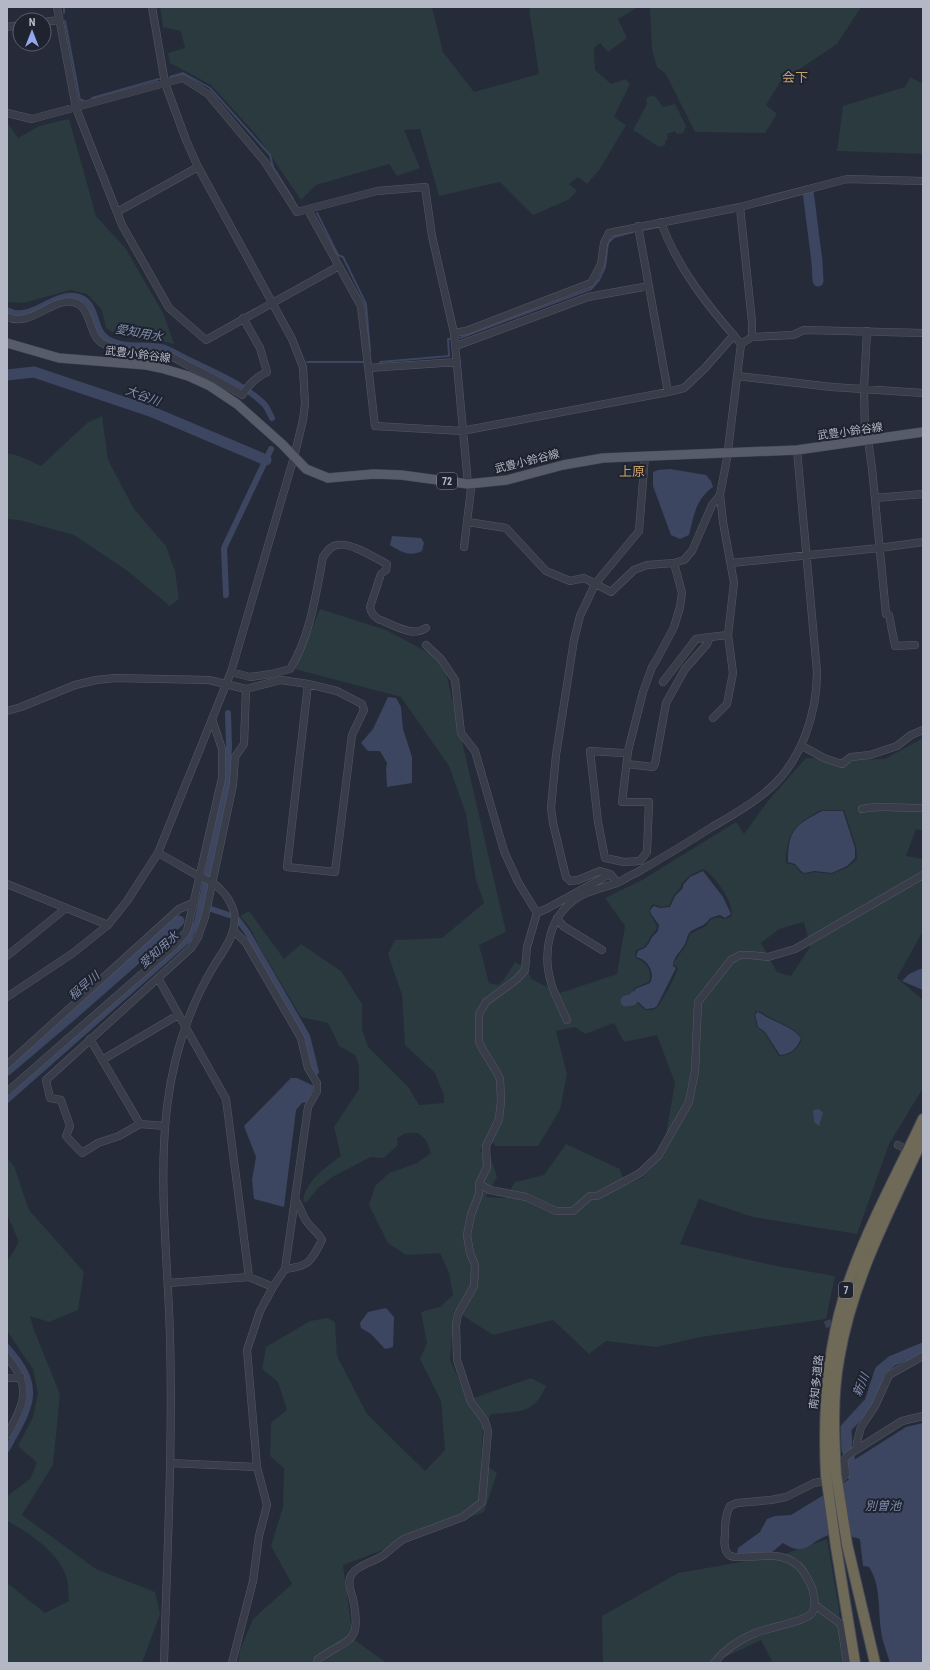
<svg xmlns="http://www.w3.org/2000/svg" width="930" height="1670" viewBox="0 0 930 1670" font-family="'Roboto Condensed','Noto Sans JP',sans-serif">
<rect width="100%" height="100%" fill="#252b39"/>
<path fill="#2a3a3e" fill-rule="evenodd" d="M160 7H432L443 52 474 92 539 74 529 9 533 7H638L618 19 627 38 608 52 600 43 594 48 595 70 611 84 625 79 630 84 614 117 626 125 600 169 587 184 578 177 569 184 577 191 568 200 533 215 500 182 439 196 420 129 404 130 420 168 397 176 389 164 316 185 301 200 258 137 211 85 170 63 168 53 185 48 181 31 163 27Z
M650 7H861L837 44 780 82 766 105 777 114 765 133 695 132 666 74 657 67 652 49Z
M910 77 923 84V154L837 151 843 106 905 87Z
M654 95 663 107 675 104 686 126 683 133 677 134 675 131 667 134 668 139 665 141V145L659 147 633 130 647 104 646 98Z
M69 119 96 216 126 249 163 313 174 344 139 336 115 334 106 328 102 310 87 294 71 290 23 303 9 302 7 301V122L18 138 39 126Z
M102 416 108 460 134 509 166 546 175 571 179 599 170 606 129 572 74 535 19 520 7 519V453L19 456 41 466 87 423Z
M320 609 386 630 429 653 445 668 506 932 479 945 489 983 498 985 503 981 515 962 528 969 531 979 560 993 617 974 625 926 605 898 642 880 736 822 744 834 768 801 806 758 853 760 885 759 923 738V831L916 829 906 856 923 859V931L897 978 923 1000V1088L889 1144 857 1234 753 1217 699 1199 680 1244 772 1265 835 1276 826 1319 701 1337 656 1347 606 1341 589 1354 553 1320 493 1335 454 1310 450 1360 468 1400 531 1378 546 1386C533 1415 520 1411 491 1414L483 1428 481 1462 497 1473 484 1512 343 1565 353 1639 387 1663H238L240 1650 253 1619 292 1584 271 1546 283 1507 284 1468 270 1456 271 1423 287 1410 278 1382 262 1369 266 1347 310 1321 327 1318 335 1322 337 1356 367 1414 425 1471 445 1450 441 1401 420 1359 427 1343 421 1312 440 1307 453 1295 449 1273 440 1253 406 1255 388 1243 369 1205 375 1186 389 1173 417 1163 431 1153 426 1140 418 1133H406L397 1138 398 1145 384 1158 371 1157 334 1176 318 1188 306 1203 303 1201C306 1180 325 1168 341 1156L334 1127 359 1089V1066L355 1055 339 1046 328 1023 301 1017 260 948 250 928 240 916 249 911 284 959 301 944 341 971 362 1004V1029L368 1047 409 1088 419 1105 444 1103V1096L435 1073 405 1045 402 995 388 954 395 940 442 938 484 903 476 880 466 814 449 766 401 697 295 669ZM821 810H844L856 847 857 859 848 867 832 874 815 872 804 874 800 872 795 865 786 863C787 831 794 825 821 810ZM703 869C715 875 733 902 732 915 728 919 724 920 719 917L711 919 706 926 690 934 686 945 674 962V965L678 968C677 973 660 1007 655 1009 653 1010 649 1010 646 1010L635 1001 634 988 649 982C653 970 645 960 635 958L636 950 644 947 648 942 650 937 656 930 657 926 650 914 649 909 653 904 661 907 669 906 674 895 681 887V884L689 876ZM804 922 810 947 791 976 777 972 761 943 779 929ZM756 1011 761 1012C773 1021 792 1025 802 1038 798 1049 792 1055 779 1056L764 1032 757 1027 755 1018 754 1017ZM614 1023 624 1042 657 1035 675 1083 666 1134 665 1154 642 1178 625 1185 620 1169 566 1144 544 1175 515 1182 505 1198 486 1197 497 1177 490 1156 480 1151 488 1136 495 1146H538L560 1110 567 1074 556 1031 575 1027 585 1034Z
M7 1158 14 1166 29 1210 84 1272 78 1310 49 1322 30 1316 34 1330 60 1394 53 1465 22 1515 96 1569 155 1592 160 1614 142 1663H7V1583L45 1613 69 1601C68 1593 69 1583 66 1576 58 1552 28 1532 7 1521V1496L30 1479 37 1463 18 1446 33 1417 38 1393 33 1369 7 1331V1262L19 1242 7 1214Z
M827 1539 839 1609 843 1663H773L761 1640 721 1659 716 1663H603L602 1616 678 1573 782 1555Z"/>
<path fill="#3d4661" d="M670 469 706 475 711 481 713 487C695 500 694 516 689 535L680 539 671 535 653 486V472L658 470Z
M392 536 421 538 424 543 422 551C410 557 401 552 390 545Z
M388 697 396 698 401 707 403 729 412 757V783L387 787 386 769 387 763 380 751H368L361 743 373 729Z
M822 811H843L855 848V858L847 866 832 873 815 871 804 873 801 871 795 864 788 862C788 830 795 825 822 811Z
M703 871 723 897 731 914 725 918 720 915 710 918C704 928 697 926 690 932 687 935 687 940 685 944 681 951 673 957 673 966L676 968 657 1006 654 1008 646 1009 636 1000 635 989 650 983C656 972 647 959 636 957L638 951 645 948 649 943 652 937 658 931 659 925 651 914 650 910 654 906 660 908 670 907 675 896 683 888V885L690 877Z
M920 969H923V990L902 981 909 974Z
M757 1012 760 1013C773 1022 792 1026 801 1038 797 1048 792 1054 780 1055L765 1032 758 1027 756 1018 755 1016Z
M291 1078H297L314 1086 308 1102 302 1103 296 1110 284 1207 254 1199 252 1180 256 1157 244 1126Z
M819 1109 823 1113 819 1126 814 1122 813 1110Z
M386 1308 394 1317 393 1347 385 1349 371 1334 361 1328 360 1323 368 1312Z
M923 1423V1663H890C887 1652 882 1641 881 1630 878 1609 881 1585 869 1567L863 1566 860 1539C852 1536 833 1533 826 1536 807 1544 805 1557 783 1543L772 1552 737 1554 738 1548 760 1532 767 1519 775 1516 791 1515 853 1477 855 1476 854 1460 906 1427Z"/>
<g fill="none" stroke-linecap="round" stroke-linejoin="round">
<path stroke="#3d4661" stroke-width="2" d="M64 7V13
M65 21 80 100H83
M170 77 183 73 210 88 270 155 273 167 293 199
M92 98 159 79
M317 213 338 255 343 257 366 304 370 351
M643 230 658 227
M460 338 591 289 599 280 605 267 608 243 614 237 633 232
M307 362H363
M380 362 449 356 448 339H450"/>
<path stroke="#3d4661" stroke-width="6" d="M7 310C30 323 51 293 75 296 100 300 91 329 108 339 125 349 147 343 165 348 173 351 181 356 189 360 214 372 243 384 263 403 267 406 269 413 272 418
M226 595 224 548 271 449
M211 909 229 915
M238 920 247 932 307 1036 316 1072
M7 1100 188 940 197 922 227 784 229 746 228 713
M7 1347C44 1388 31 1406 7 1449"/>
<path stroke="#3d4661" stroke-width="11" d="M808 191 817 262 818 281
M7 375 34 372 150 411 266 460
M626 1001 632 1000 636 996
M7 1070 73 1014 179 921
M847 1450 846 1428 870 1402 880 1371 892 1361 923 1348
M849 1457 853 1476"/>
<path stroke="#3a404e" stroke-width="7" stroke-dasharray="7 3.5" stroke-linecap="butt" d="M825 1325 841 1318"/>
<defs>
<path id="minor" d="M57 7 76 108 122 225 169 308 206 340 339 266
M44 22 59 20
M7 27 20 25
M7 113 32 119 183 78 208 94 265 162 297 212 377 191 425 187 432 236 454 333 468 484 471 489 464 547
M740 207 752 322V337
M308 210 361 306 375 426 462 431 668 392 684 388 705 368 734 335
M117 212 198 167
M661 222C677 268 709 307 741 344L727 458 720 495 723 522 734 583 728 635 733 673 727 704 713 718
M638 226 668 392
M7 317C30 328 53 297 73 302 93 306 87 336 104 344 123 354 147 350 167 355 174 357 182 362 189 366 207 375 225 384 242 395 249 384 256 377 267 372L260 348 243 318
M867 331 864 388 865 434 868 440 872 468 886 614 889 615 895 646 915 645
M454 333 466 331 591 283 601 264 604 243 609 233 740 207 847 179 923 181
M741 344 752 337 793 335 804 330 923 333
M456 346 588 297 649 286
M368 368 457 362
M737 376 832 387 923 393
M875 498 923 494
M468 522 506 528 546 571 570 581 584 578 611 592 634 570 647 565 674 563 684 560 692 551 712 505 720 495
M731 563 879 548 923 542
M426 645 441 659 455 680 461 733 475 751 504 851 518 882 537 913
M231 672 250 677 271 674 290 669C310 637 316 594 323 557 327 552 330 546 337 545 351 542 375 558 387 564L386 570 381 574 370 607C371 613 373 615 378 619 392 624 412 638 426 628
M663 682 696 639 710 637
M308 684 337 691 362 704 364 710 352 735 335 872 287 867Z
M7 711 21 707 75 685 96 680 115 678 209 680 246 689 281 680 308 684
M802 746 824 758 842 764 851 757 870 755 897 746 911 735 923 730
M628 751 623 753 590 751 598 822 605 858 624 862 640 861 647 852 649 802H622L628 751 643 692 652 667 656 661 674 627 680 607 682 593 674 563
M627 764 653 767 655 764 666 703 685 669 707 644 710 637 728 635
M862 809C882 804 902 809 923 808
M158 853C172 860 185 869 199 876 207 880 215 883 221 890 227 895 232 905 234 912 238 931 225 949 215 964 189 1007 173 1057 167 1107 158 1184 168 1260 170 1337 173 1446 167 1554 164 1663
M610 874 600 871 578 880 570 881 566 877 553 823 551 808 556 755 574 640 580 616 595 584 639 531 645 456
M7 884 108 925
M557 918 563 926 602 950
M7 956 66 908
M158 978 226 1099 249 1277
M7 997 73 953 108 925 127 901 158 853 231 672 294 457 303 420 305 404 303 367 292 339 198 167 186 140 165 83 152 7
M567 1020C562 1009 556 997 552 986 541 952 549 913 582 895 593 890 605 887 617 883 623 880 629 876 636 873 662 858 687 843 712 827 731 816 751 805 768 790 801 762 817 714 817 672L797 450
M90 1039 140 1124
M102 1060 178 1015
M7 1065 179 909 195 902
M7 1092 175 945 187 931 222 778V749L212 719
M165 1126 140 1124 119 1136 98 1143 82 1153 66 1136 70 1126 61 1100 50 1098 46 1080 191 948 198 937 205 917 233 785 235 757 244 744 246 689
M898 1145 902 1147
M479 1184 490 1190 526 1197 556 1211H573L590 1196H597L640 1173 659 1155 665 1144 689 1102 695 1071 698 1002 731 960 740 955H750L768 957 795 949 923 875
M285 1269C310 1266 311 1261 322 1240 318 1232 312 1229 307 1222 302 1215 300 1206 295 1199
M168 1283 249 1277 273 1287
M7 1357C33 1388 24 1403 7 1435
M7 1378 21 1377
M858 1448 857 1442 861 1427 875 1406 889 1375 923 1356
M170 1463 257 1467
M815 1605 841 1624 847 1663
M232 1663 253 1581 259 1536 267 1505 257 1467 247 1350 260 1311 273 1287 285 1269 308 1107 317 1091V1083L308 1068 301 1038 246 943 234 931
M317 1663 318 1659C350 1637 362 1644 353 1599 351 1593 348 1584 350 1578 354 1565 376 1562 385 1554 392 1549 397 1543 404 1539L463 1517 482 1502 488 1431 485 1421 471 1402 457 1360 456 1325 458 1314 474 1286 475 1265 470 1253 467 1235 471 1215 479 1194V1184L487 1167 486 1146 499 1119 501 1101 500 1079 496 1071 483 1050 479 1042V1014L486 1002 517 979 525 970 527 947 537 913 548 908 610 874 617 882
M714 1663C725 1649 738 1640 755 1633 767 1628 805 1622 812 1613 816 1607 815 1599 813 1592 812 1584 807 1578 803 1571 788 1551 766 1556 744 1557 739 1557 733 1558 729 1555 724 1551 724 1541 725 1535 725 1525 725 1515 730 1506L737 1503 771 1500 786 1497 814 1483 842 1478 846 1474 844 1460 848 1455 902 1421 923 1416"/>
<path id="major" d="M7 343 59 358 146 365 161 368 188 376 210 386 237 404 282 444 306 469 328 478 374 474 401 475 468 484 507 480 563 465 603 458 797 450 923 432"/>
<path id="highway" d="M836 1474C834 1436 832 1397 839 1359 852 1280 890 1210 923 1138
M826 1475C823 1416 826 1358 843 1300 861 1239 896 1177 923 1119
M847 1544 875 1663
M836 1547 855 1663"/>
</defs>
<use href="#minor" stroke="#545865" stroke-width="8"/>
<use href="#major" stroke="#424753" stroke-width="10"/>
<use href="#highway" stroke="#444855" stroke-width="12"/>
<use href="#minor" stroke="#393d4a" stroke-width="7"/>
<use href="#major" stroke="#575c6a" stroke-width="9"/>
<use href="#highway" stroke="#6f6957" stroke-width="10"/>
<defs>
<path id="highway-bridge" d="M836 1474 847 1544
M826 1475 836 1547"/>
</defs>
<use href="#highway-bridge" stroke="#444855" stroke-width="12" stroke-linecap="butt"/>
<use href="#highway-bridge" stroke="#6f6957" stroke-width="10"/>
</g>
<g text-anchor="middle" stroke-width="4" stroke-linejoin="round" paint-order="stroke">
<g fill="#1e232f" stroke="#878b99" stroke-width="1">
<rect x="437" y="473" width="20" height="16" rx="3"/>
<rect x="839" y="1282" width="14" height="16" rx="3"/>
</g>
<g font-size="10" font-weight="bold" fill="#b4b8c6">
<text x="447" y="485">72</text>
<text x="846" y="1294">7</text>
</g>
<g font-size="11" fill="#b4b8c6" stroke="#1e232f">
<text transform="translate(138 354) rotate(7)" y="4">武豊小鈴谷線</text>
<text transform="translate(850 431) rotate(-8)" y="4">武豊小鈴谷線</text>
<text transform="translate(527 461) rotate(-14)" y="4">武豊小鈴谷線</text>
<text transform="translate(816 1382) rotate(-84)" y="4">南知多道路</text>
</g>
<g font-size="12" font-style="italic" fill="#7f8baa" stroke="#1e232f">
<text transform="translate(139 333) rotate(10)" y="4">愛知用水</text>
<text transform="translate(143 396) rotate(20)" y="4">大谷川</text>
<text transform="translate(159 950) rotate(-42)" y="4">愛知用水</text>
<text transform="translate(84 986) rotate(-41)" y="4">稲早川</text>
<text transform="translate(861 1385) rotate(-68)" y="4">新川</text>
<text x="883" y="1510">別曽池</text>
</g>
<g font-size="13" fill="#c8a26d" stroke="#1e232f">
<text x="795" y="82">会下</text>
<text x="632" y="476">上原</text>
</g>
</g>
<rect width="930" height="1670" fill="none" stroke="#b4b8c6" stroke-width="16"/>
<g transform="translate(32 32)"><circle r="19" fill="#1e232f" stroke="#5a5f6b"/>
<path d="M0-3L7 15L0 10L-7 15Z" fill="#93a8ec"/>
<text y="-6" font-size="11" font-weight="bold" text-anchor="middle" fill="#b4b8c6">N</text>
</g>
</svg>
